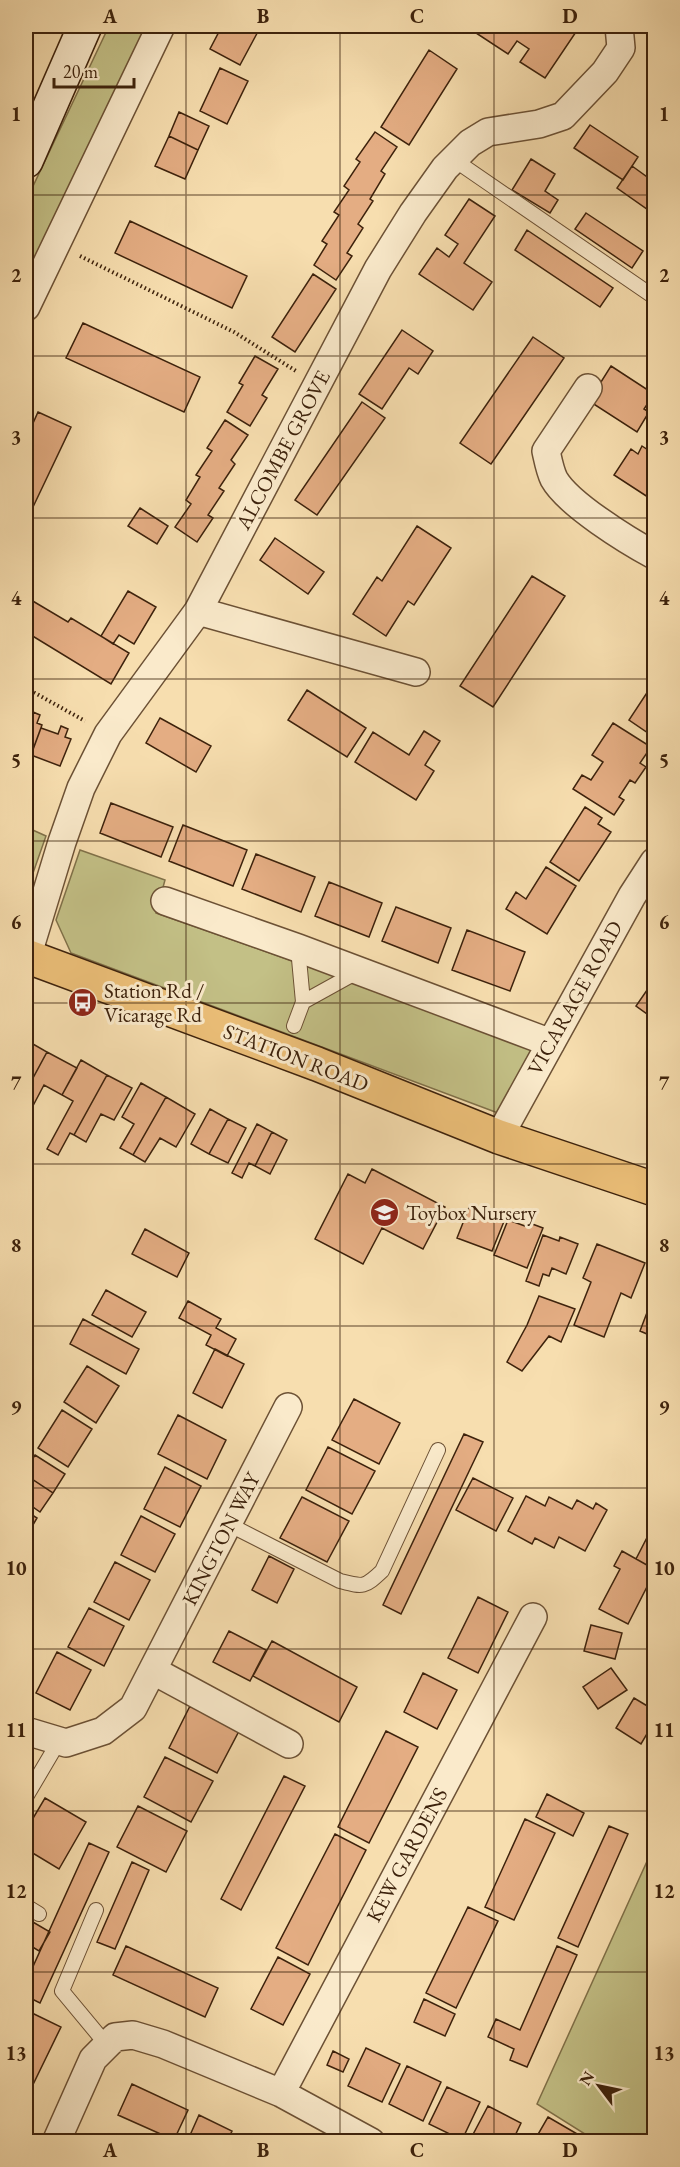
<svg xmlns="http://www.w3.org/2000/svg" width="680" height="2167" viewBox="0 0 680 2167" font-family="'EB Garamond',serif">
<rect width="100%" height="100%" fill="#f7deaf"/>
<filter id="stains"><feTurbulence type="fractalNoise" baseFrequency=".00333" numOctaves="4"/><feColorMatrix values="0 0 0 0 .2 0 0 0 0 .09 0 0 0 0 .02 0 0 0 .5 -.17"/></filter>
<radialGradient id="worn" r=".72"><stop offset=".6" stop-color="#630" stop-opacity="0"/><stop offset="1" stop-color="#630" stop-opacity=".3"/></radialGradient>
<path fill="#c3c086" stroke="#807149" stroke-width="1.5" d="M109 26H149L26 283V201Z
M26 827 46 836 26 893Z
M80 850 165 880 156 913 534 1046 498 1113 71 953 56 920Z
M649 1857 654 1859V2141H596L537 2104Z"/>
<path fill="#e4ad83" stroke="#3d220c" stroke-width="1.5" d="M222 26H261L240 65 210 49Z
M477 26H526L536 32 540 26H580L545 78 520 62 529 49 517 41 508 54 473 31Z
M429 50 457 69 409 145 381 127Z
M220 68 248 81 227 124 200 111Z
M179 112 209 126 198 150 169 136Z
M590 125 638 157 623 180 574 148Z
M375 132 397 147 381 171 385 174 370 199 373 201 358 224 363 228 347 253 352 256 336 280 314 265 327 244 322 241 339 215 334 212 349 190 344 186 360 162 356 159Z
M169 136 198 150 185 179 155 166Z
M531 159 555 174 545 191 558 200 550 213 512 190Z
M632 166 654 182V214L617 188Z
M469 199 495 216 464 263 492 282 473 310 419 274 437 248 449 257 458 244 445 235Z
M586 213 643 251 632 268 575 229Z
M130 221 247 276 232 308 115 253Z
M527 230 613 288 600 307 515 250Z
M313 274 336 289 295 352 272 337Z
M83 323 200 377 184 412 66 358Z
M402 330 433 351 418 374 409 368 382 409 359 394Z
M533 337 564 358 491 464 460 443Z
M255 356 278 369 262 395 267 398 250 426 227 412 243 385 239 383Z
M611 366 654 394 644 409 649 412 637 432 589 401Z
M362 402 385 418 317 515 295 500Z
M38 412 71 427 33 507 26 503V439Z
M225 420 248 435 231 460 235 464 219 488 224 491 208 515 213 518 197 542 175 527 191 504 186 500 200 477 196 475 212 451 207 448Z
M642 446 654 454V501L614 475 631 449 638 454Z
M140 508 168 526 157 544 128 526Z
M417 526 451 548 414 605 408 601 386 636 353 614 377 577 382 581Z
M275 538 324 572 308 594 260 560Z
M532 576 565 596 493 707 460 686Z
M128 591 156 607 134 644 119 635 113 644 101 636Z
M26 597 68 622 71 618 129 653 111 684 26 632Z
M654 682V737L629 720Z
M307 690 366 728 347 757 288 720Z
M33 712 40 715 37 723 42 725 32 752 26 749V719L30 720Z
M160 718 211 746 196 772 146 743Z
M613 723 651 747 640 763 646 767 635 783 630 780 619 797 624 800 614 815 573 789 582 775 591 780 603 762 592 755Z
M61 726 68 729 65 737 71 739 60 766 31 755 41 728 58 734Z
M424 731 440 741 425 765 434 771 416 800 355 762 373 732 409 755Z
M111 803 173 827 161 857 100 833Z
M585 807 602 818 598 824 611 832 579 881 550 862Z
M183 825 247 850 233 886 169 861Z
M256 854 315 877 301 912 242 889Z
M546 867 576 886 547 934 506 909 516 892 526 899Z
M329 882 382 903 369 937 315 916Z
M396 907 451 928 438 963 382 941Z
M467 930 525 952 510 991 452 970Z
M654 980V1019L636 1006Z
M26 1040 47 1052 26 1091Z
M47 1052 77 1068 62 1095 44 1085 26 1119V1091Z
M81 1060 107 1075 74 1135 70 1133 58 1155 47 1149 73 1101 62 1095Z
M107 1075 132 1088 114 1120 101 1114 86 1142 74 1135Z
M141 1083 166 1097 133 1155 120 1148 134 1124 122 1117Z
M166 1097 195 1114 176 1147 160 1138 145 1162 133 1155Z
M210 1109 228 1119 209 1154 191 1144Z
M228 1119 246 1128 228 1163 209 1154Z
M257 1124 272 1132 255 1166 249 1163 242 1178 232 1173Z
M272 1132 287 1140 270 1174 255 1166Z
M372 1169 445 1207 423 1249 382 1228 363 1264 315 1239 348 1174 365 1183Z
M470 1205 505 1219 492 1251 457 1238Z
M508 1220 525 1226 527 1222 543 1228 527 1268 494 1255Z
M145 1229 189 1253 177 1277 132 1254Z
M543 1235 559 1241 560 1237 578 1244 566 1274 552 1268 549 1276 543 1274 539 1286 526 1281Z
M597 1244 645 1263 631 1298 621 1293 604 1337 574 1325 591 1282 583 1278Z
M106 1290 146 1312 132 1337 92 1315Z
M654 1294V1337L640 1331Z
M539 1296 575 1309 561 1342 549 1336 522 1371 507 1362 527 1325Z
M188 1301 221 1319 216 1328 236 1339 227 1356 206 1345 211 1335 179 1318Z
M83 1319 139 1349 126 1374 70 1344Z
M215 1349 244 1364 222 1408 193 1393Z
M87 1366 119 1386 96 1423 64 1402Z
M354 1399 400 1423 379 1464 332 1440Z
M62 1410 92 1429 68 1467 38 1448Z
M178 1415 226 1440 207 1479 158 1454Z
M464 1434 483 1442 401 1614 383 1605Z
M328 1447 375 1471 352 1514 306 1490Z
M35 1455 65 1474 53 1493 26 1475V1469Z
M165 1467 201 1486 180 1527 144 1509Z
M26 1475 53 1493 40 1512 26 1502Z
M473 1478 513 1498 496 1531 456 1510Z
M526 1496 545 1506 549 1497 572 1509 577 1500 593 1509 596 1503 607 1510 585 1551 559 1537 554 1548 535 1538 532 1544 508 1531Z
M302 1497 349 1521 327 1562 280 1538Z
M26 1511 37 1518 26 1537Z
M141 1516 175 1534 155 1572 121 1555Z
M654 1524V1569L636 1559Z
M622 1551 654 1569V1573L628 1624 599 1609 620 1569 614 1566Z
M269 1556 294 1569 277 1603 252 1590Z
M115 1562 150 1580 129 1620 94 1602Z
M478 1597 508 1612 478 1673 448 1658Z
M89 1608 124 1626 104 1666 68 1647Z
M591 1625 622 1633 615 1659 584 1651Z
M229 1631 266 1650 250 1681 213 1662Z
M272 1641 357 1687 339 1722 253 1676Z
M57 1652 91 1670 70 1710 36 1693Z
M611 1668 627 1690 598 1709 583 1687Z
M423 1673 457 1690 437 1729 404 1712Z
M634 1698 654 1710V1722L641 1744 616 1728Z
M190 1706 239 1731 217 1773 169 1748Z
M386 1731 418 1747 369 1843 338 1827Z
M165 1757 213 1781 191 1822 144 1797Z
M284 1776 305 1786 241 1910 221 1899Z
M547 1794 584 1813 573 1836 536 1817Z
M45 1798 86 1822 59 1869 26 1849V1830Z
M138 1806 187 1831 166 1872 117 1847Z
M525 1819 555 1833 514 1920 485 1907Z
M609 1826 628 1834 578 1947 558 1938Z
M335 1834 366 1850 308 1965 276 1948Z
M89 1843 109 1852 40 2003 26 1996V1982Z
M132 1862 149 1870 115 1949 97 1942Z
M468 1907 498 1921 456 2008 426 1993Z
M26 1918 50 1932 39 1951 26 1943Z
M126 1946 218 1988 205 2017 113 1975Z
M557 1946 577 1955 527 2067 510 2060 514 2049 488 2037 496 2019 520 2030Z
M278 1957 310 1974 283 2025 251 2009Z
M424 1999 455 2014 445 2036 414 2022Z
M32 2013 61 2027 26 2099V2025Z
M366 2048 400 2064 382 2102 348 2086Z
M333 2051 349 2059 343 2072 327 2065Z
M407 2066 441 2082 423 2121 389 2104Z
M132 2084 188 2110 174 2140 118 2115Z
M447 2087 480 2102 462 2140 429 2124Z
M488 2106 521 2123 512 2142H469Z
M199 2115 232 2131 227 2142H187Z
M548 2117 591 2142H547L537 2136Z"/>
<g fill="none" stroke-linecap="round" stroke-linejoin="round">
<defs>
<path id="lane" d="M453 159 654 297
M303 1002 359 971
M294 1026 303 1002 298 948
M228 1524 340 1581C363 1587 364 1588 382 1571L438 1450
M26 1797 59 1741
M26 1906 39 1914
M96 1910 62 1991 106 2044"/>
<path id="street" d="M26 307 161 26
M588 388 546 451C548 460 550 471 554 479 568 504 628 541 654 555
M198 611 416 672
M165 901 298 948 551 1043
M27 957 62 842 81 788 108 734 198 611 378 269 413 213 445 168 470 143 488 132 539 124 563 116 605 72 621 48 619 26
M499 1137 632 896 654 862
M154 1671 289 1744
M26 1731 66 1743 103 1731 133 1708 288 1407
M281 2093 533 1617
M56 2142 93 2059 115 2037 133 2035 163 2044 281 2093 371 2142"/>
<path id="secondary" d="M26 161 85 26"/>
<path id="primary" d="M26 956 317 1064 499 1137 654 1189"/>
</defs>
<use href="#lane" stroke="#6c5135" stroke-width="16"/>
<use href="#street" stroke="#6c5135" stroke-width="30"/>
<use href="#secondary" stroke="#3d220c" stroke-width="36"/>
<use href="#primary" stroke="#3d220c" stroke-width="36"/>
<path stroke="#3d220c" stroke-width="4" stroke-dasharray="1.5 3" stroke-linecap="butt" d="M80 256 234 332 296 371
M26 688 85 721"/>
<use href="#lane" stroke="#faeacb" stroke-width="14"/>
<use href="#street" stroke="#faeacb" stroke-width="27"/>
<use href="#secondary" stroke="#faeacb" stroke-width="33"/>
<use href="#primary" stroke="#ecbf78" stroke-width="33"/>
</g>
<path fill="none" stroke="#3d220c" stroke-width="1.5" stroke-opacity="0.55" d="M186 26V2142M340 26V2142M494 26V2142M26 195H654M26 356H654M26 518H654M26 679H654M26 841H654M26 1003H654M26 1164H654M26 1326H654M26 1488H654M26 1649H654M26 1811H654M26 1972H654"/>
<defs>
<symbol id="bus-disc" viewBox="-11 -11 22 22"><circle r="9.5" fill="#8f2418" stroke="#faeacb"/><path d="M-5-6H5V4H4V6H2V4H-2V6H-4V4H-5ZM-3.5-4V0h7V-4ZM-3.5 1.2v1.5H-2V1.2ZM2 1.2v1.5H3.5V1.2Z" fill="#fff"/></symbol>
<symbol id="school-disc" viewBox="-11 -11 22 22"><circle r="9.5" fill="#8f2418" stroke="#faeacb"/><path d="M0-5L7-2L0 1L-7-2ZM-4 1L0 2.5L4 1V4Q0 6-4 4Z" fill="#fff"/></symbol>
</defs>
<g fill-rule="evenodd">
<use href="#bus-disc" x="66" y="986" width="33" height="33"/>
<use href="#school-disc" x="368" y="1196" width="33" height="33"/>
</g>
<g text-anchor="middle" stroke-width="6" stroke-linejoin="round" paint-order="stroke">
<g font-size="21" fill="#3d220c" stroke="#faeacb">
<text transform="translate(283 450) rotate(-62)" y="7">ALCOMBE GROVE</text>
<text transform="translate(575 998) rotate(-61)" y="7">VICARAGE ROAD</text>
<text transform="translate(296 1058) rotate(21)" y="7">STATION ROAD</text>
<text transform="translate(221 1539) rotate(-63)" y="7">KINGTON WAY</text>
<text transform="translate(407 1855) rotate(-62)" y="7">KEW GARDENS</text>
</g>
<g font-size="21" fill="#3d220c" stroke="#faeacb" text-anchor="start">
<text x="104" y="998">Station Rd /<tspan x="104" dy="24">Vicarage Rd</tspan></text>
<text x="406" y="1220">Toybox Nursery</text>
</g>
</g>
<rect width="680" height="2167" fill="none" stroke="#f7deaf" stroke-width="66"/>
<g transform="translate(599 2086) rotate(302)" stroke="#faeacb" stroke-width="4.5" paint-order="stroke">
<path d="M0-4.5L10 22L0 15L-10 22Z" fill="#3d220c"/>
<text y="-9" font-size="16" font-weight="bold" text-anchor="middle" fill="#3d220c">N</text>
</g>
<path d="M54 78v9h80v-9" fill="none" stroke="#3d220c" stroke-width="3"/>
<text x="63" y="78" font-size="18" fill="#3d220c" stroke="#faeacb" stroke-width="4.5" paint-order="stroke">20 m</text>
<rect x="33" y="33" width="614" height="2101" fill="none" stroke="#3d220c" stroke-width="2"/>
<g font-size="20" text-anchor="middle" font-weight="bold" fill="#3d220c">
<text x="110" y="23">A</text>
<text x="263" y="23">B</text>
<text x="417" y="23">C</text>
<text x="570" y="23">D</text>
<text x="16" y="121">1</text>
<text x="664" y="121">1</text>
<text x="16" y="282">2</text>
<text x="664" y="282">2</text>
<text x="16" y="444">3</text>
<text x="664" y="444">3</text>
<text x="16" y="605">4</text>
<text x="664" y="605">4</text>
<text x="16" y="767">5</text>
<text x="664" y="767">5</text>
<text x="16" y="929">6</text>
<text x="664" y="929">6</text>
<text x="16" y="1090">7</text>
<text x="664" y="1090">7</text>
<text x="16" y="1252">8</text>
<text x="664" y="1252">8</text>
<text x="16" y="1414">9</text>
<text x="664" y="1414">9</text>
<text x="16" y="1575">10</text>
<text x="664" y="1575">10</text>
<text x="16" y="1737">11</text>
<text x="664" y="1737">11</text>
<text x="16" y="1898">12</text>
<text x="664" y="1898">12</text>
<text x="16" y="2060">13</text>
<text x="664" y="2060">13</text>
<text x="110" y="2157">A</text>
<text x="263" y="2157">B</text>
<text x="417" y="2157">C</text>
<text x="570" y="2157">D</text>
</g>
<rect width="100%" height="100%" filter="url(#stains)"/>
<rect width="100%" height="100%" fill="url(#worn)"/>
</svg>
